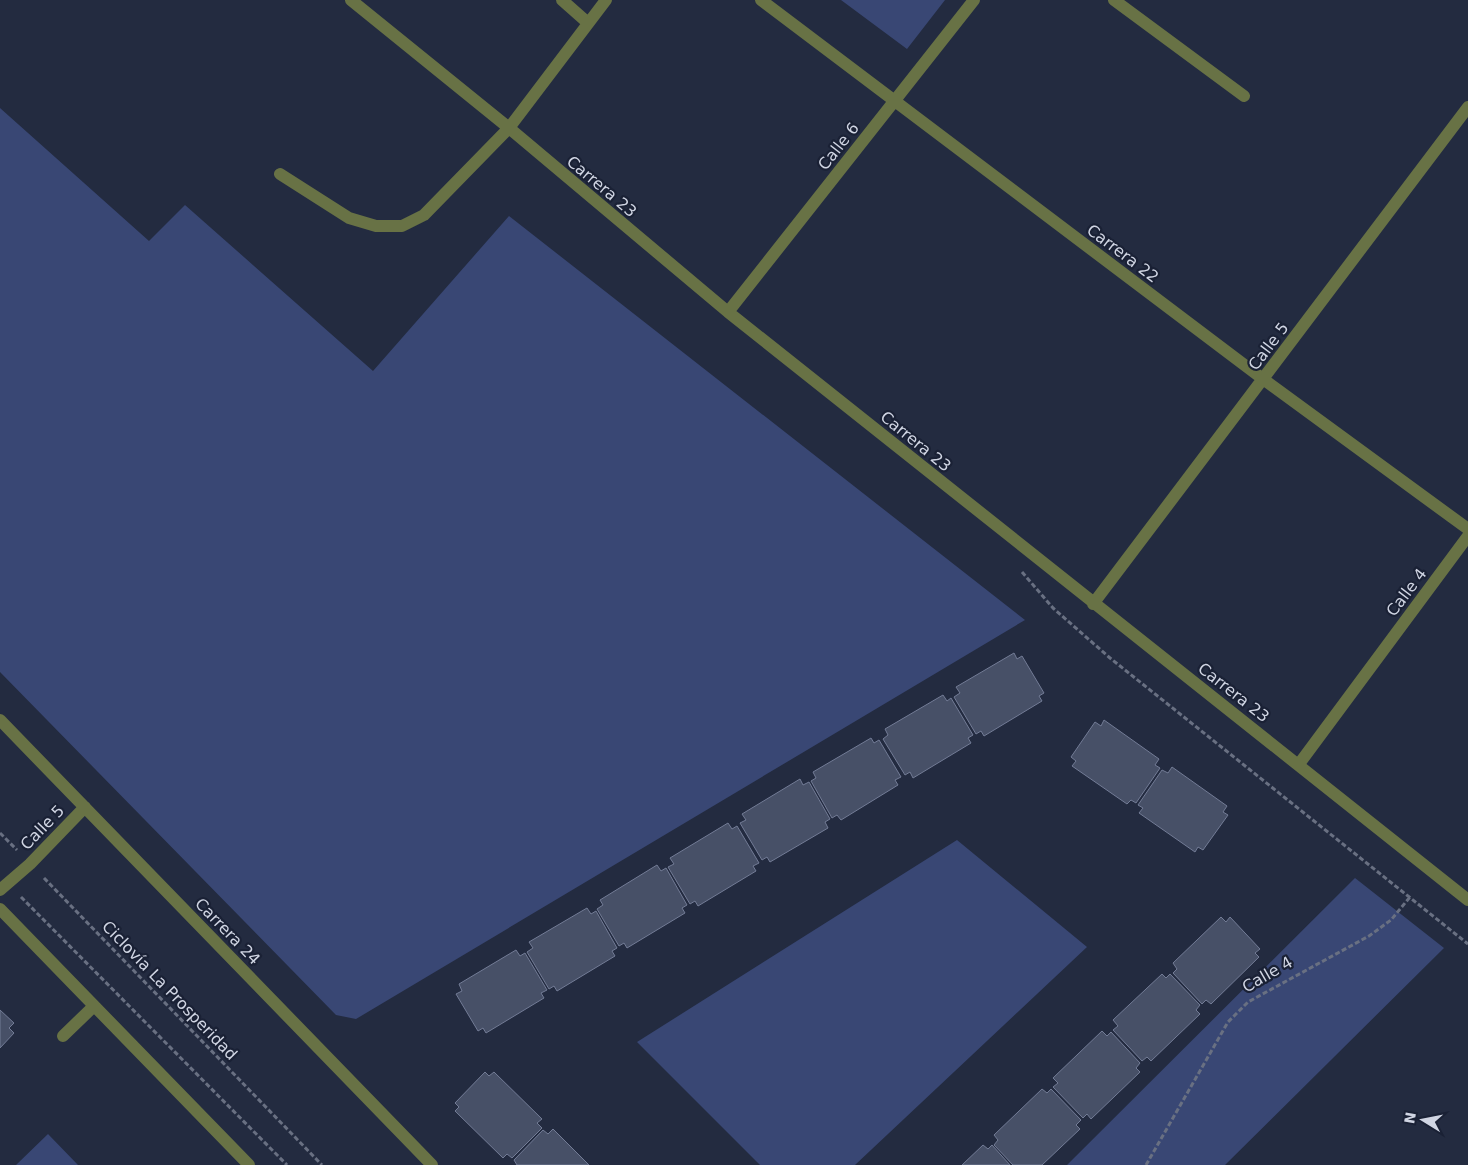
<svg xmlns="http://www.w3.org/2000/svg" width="1468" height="1165" viewBox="0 0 1468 1165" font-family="'DejaVu Sans',sans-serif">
<rect width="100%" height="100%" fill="#232b40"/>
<path fill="#394774" d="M841 0H945L907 49Z
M0 108 149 241 185 205 373 371 509 216 1025 620 356 1019 336 1015 0 672Z
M957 840 1087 947 855 1165H760L637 1042Z
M1355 878 1444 948 1225 1165H1067Z
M48 1134 78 1165H16Z"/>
<path fill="#475067" stroke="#737c96" d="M1014 653 1017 659 1022 656 1044 693 1039 696 1042 701 984 736 981 731 976 734 954 697 960 693 956 687Z
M943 695 947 701 951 698 973 735 968 738 971 743 913 778 910 772 905 775 883 739 888 735 885 729Z
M1104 720 1159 759 1155 765 1160 768 1136 803 1131 800 1127 804 1072 766 1076 761 1071 757 1095 722 1101 726Z
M871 738 874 743 879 740 901 777 895 780 898 785 841 820 837 815 832 818 811 781 816 778 813 772Z
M1172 767 1227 806 1223 812 1228 815 1203 850 1198 847 1195 852 1139 813 1143 808 1138 805 1162 770 1168 773Z
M800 779 803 785 809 782 830 819 825 822 828 828 770 862 767 857 762 860 740 823 746 820 742 814Z
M728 823 732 829 737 826 759 863 753 866 756 871 698 906 695 901 690 904 668 867 674 864 670 858Z
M657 865 661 871 666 868 687 905 682 908 685 913 627 948 624 943 619 946 597 909 603 905 600 900Z
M587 908 591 914 596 911 617 948 612 951 615 956 557 991 554 986 549 989 527 952 533 948 529 942Z
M1221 917 1226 922 1230 917 1260 949 1255 953 1259 957 1211 1004 1206 1000 1202 1004 1173 973 1177 969 1173 963Z
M516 950 520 956 525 953 547 990 541 993 544 998 486 1033 483 1028 478 1031 456 994 462 991 459 984Z
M1162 974 1166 978 1170 974 1200 1005 1196 1010 1200 1014 1151 1061 1147 1057 1142 1061 1113 1030 1118 1026 1113 1020Z
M0 1010 14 1023 9 1028 14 1033 0 1048Z
M1102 1031 1107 1036 1111 1032 1140 1063 1136 1068 1140 1072 1091 1119 1087 1114 1083 1118 1053 1087 1058 1083 1053 1078Z
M485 1072 489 1076 494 1072 542 1119 537 1123 542 1128 512 1158 507 1154 503 1158 455 1111 459 1107 455 1103Z
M1042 1089 1047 1093 1051 1089 1081 1120 1076 1125 1080 1129 1042 1165H1013L994 1145 998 1140 994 1135Z
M553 1129 589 1165H517L514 1160 543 1130 548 1134Z
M983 1145 988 1149 992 1145 1010 1165H962Z"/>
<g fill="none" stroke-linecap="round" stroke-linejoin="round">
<path stroke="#697082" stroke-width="3" stroke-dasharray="5 2.5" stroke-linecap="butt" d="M1022 572 1053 608 1110 658 1468 944
M0 833 17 850
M44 878 322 1165
M21 897 287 1165
M1146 1165 1228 1022 1248 1002 1369 936 1391 920 1410 897"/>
<path stroke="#687245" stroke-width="12" d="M351 0 509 128 728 312 1468 900
M562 0 588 23
M761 0 1263 379 1468 529
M1114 0 1244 96
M280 174 349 218 376 226H402L424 215 509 128 606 0
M728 312 974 0
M1093 604 1468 107
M0 720 432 1165
M1299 764 1468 536
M0 890 30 864 85 807
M0 909 249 1165
M63 1036 94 1006"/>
</g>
<g text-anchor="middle" stroke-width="4.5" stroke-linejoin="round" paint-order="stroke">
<g font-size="16" fill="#d0d5e3" stroke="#1a2135">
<text transform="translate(838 146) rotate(-52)" y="6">Calle 6</text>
<text transform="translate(602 186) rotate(40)" y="6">Carrera 23</text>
<text transform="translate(1123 253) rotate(37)" y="6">Carrera 22</text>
<text transform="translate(1268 346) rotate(-53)" y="6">Calle 5</text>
<text transform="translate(916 441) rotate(39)" y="6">Carrera 23</text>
<text transform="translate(1406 592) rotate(-53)" y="6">Calle 4</text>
<text transform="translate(1234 692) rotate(38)" y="6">Carrera 23</text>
<text transform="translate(42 827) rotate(-46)" y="6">Calle 5</text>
<text transform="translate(228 931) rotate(46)" y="6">Carrera 24</text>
<text transform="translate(1267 974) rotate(-30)" y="6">Calle 4</text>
<text transform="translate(170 990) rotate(46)" y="6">Ciclovía La Prosperidad</text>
</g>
</g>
<g transform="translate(1423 1120) rotate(280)" stroke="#1a2135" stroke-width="4" paint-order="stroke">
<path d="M0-4L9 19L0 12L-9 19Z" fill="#d0d5e3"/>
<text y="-8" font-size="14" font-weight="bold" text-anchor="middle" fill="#d0d5e3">N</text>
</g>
</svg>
